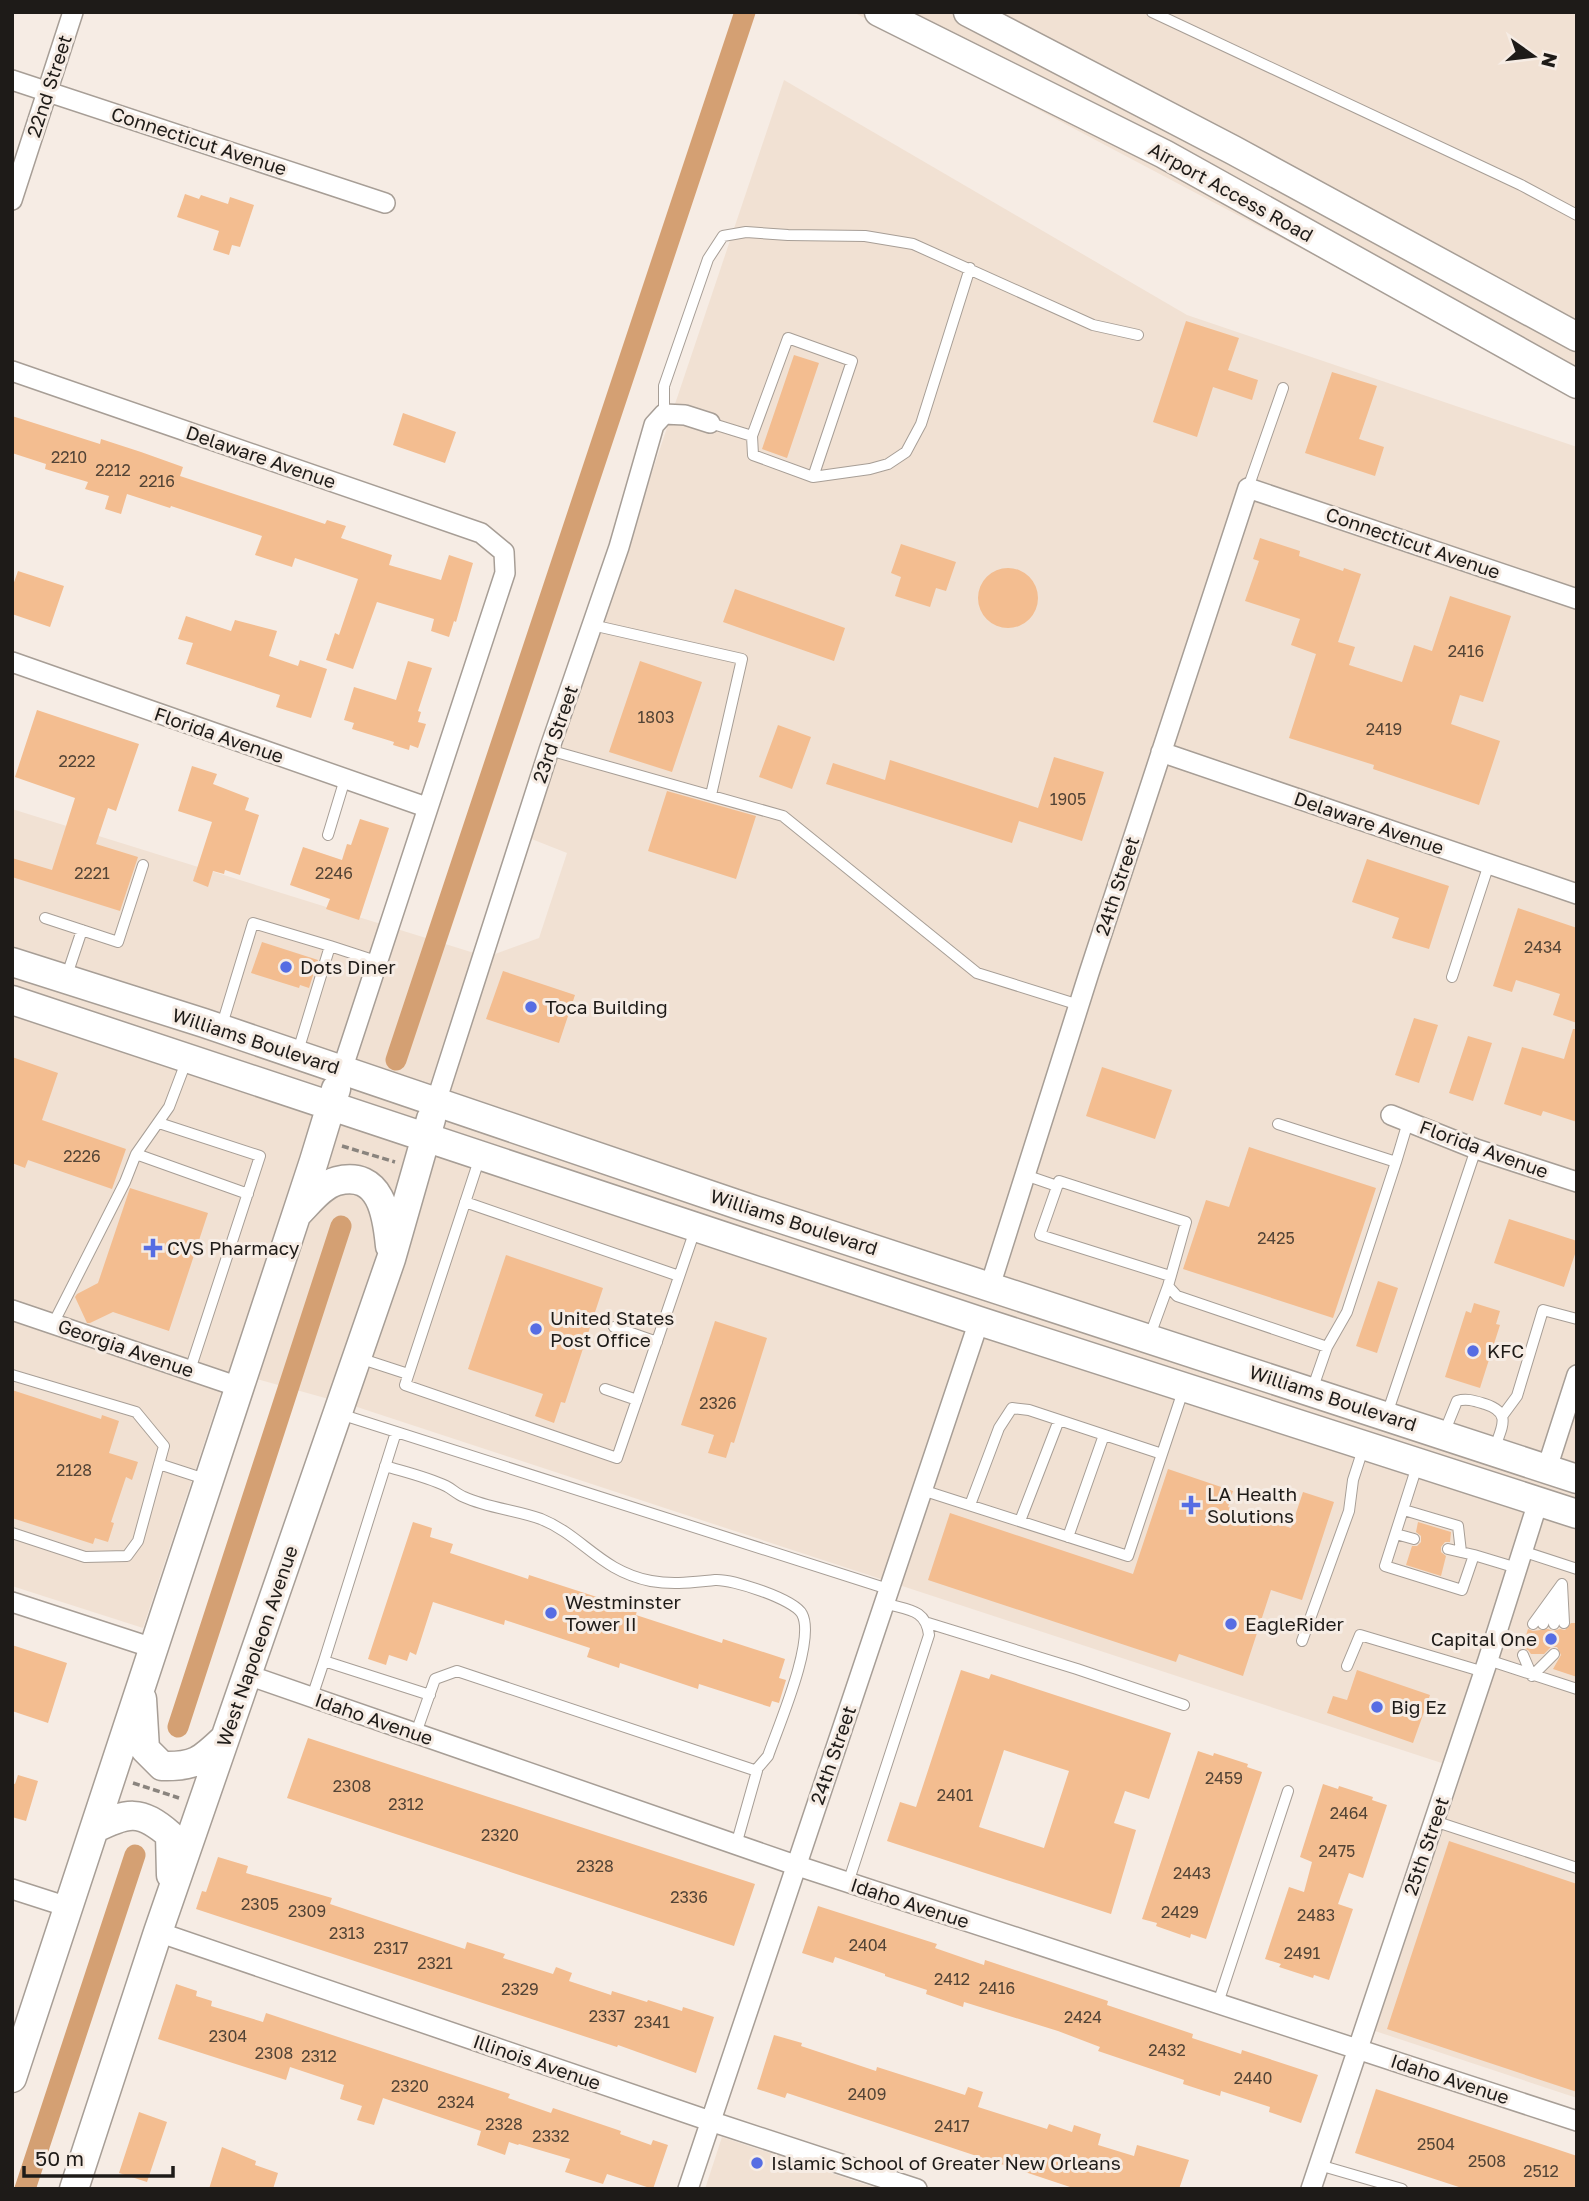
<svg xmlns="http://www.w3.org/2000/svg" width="1589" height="2201" viewBox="0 0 1589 2201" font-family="'Golos Text',sans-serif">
<rect width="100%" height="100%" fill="#f6ece4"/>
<path fill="#f1e1d3" d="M853 12H1577V398L1465 335Z
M784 80 1187 315 1577 447V2098L1375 2031 1463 1770 354 1406 228 1371 143 1628 12 1586V809L487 957 539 938 567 853 529 838Z
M722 2137 879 2189H705Z"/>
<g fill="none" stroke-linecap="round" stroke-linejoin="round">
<path stroke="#d4a073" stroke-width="21" d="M396 1060 745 12
M178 1727 341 1226
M25 2189 135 1855"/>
</g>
<path fill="#f3bd90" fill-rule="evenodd" d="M185 194 199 199 201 195 228 204 230 197 254 205 240 247 232 245 229 255 213 250 219 231 177 217Z
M1186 321 1239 338 1228 370 1258 380 1252 400 1213 387 1197 437 1153 422Z
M794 355 819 363 787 458 762 449Z
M1332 372 1377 386 1359 439 1384 447 1375 476 1305 453Z
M403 413 456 432 445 463 393 445Z
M12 416 100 444 101 439 141 452 183 467 180 476 325 524 327 520 346 526 341 538 392 555 389 565 441 580 449 555 473 563 456 622 454 621 449 637 431 631 434 619 377 602 353 669 326 660 335 633 339 635 358 579 295 558 292 567 255 555 262 536 171 506 170 508 127 494 121 514 105 509 109 496 85 489 88 482 45 469 46 464 12 453Z
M1260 538 1300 551 1299 556 1343 571 1344 568 1361 574 1338 642 1355 647 1349 665 1402 682 1414 645 1432 651 1450 596 1511 616 1483 702 1460 695 1451 724 1500 741 1479 805 1373 769 1374 765 1289 738 1316 654 1291 645 1300 619 1245 601 1259 561 1253 559Z
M901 544 956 562 946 591 936 588 930 607 895 596 901 577 891 573Z
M978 598a30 30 0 1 1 60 0a30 30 0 1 1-60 0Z
M18 571 64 586 50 627 12 614V588Z
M735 589 845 628 834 661 723 622Z
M186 616 231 631 235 620 277 631 269 656 298 666 300 660 327 669 311 718 276 707 280 695 186 664 193 643 178 639Z
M408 661 432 668 418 711 421 712 418 722 426 724 418 748 410 745 409 750 393 745 394 742 352 729 354 723 344 720 354 687 396 700Z
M640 661 702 682 672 772 609 752Z
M37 710 139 744 116 811 108 808 96 844 138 857 120 911 12 877V858L52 870 75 798 15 777Z
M778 725 811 737 792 789 759 777Z
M1054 757 1104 772 1082 841 1019 821 1012 843 826 784 833 763 885 780 890 760 1038 808Z
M192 766 217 774 213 784 249 798 245 810 259 815 240 875 225 870 224 874 213 871 208 887 193 881 212 822 178 811Z
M667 791 756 816 736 879 648 851Z
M360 819 389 828 359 920 326 909 330 899 290 885 303 847 342 860 347 844 351 845Z
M1367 859 1449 886 1429 949 1392 938 1399 918 1352 902Z
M1518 908 1577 928V1023L1553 1015 1560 994 1516 980 1512 992 1493 986Z
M262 942 318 960 309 988 300 985 299 988 251 973Z
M503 971 575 995 559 1043 486 1019Z
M1414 1018 1438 1025 1419 1083 1395 1075Z
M1573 1029H1577V1122L1543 1111 1541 1116 1504 1104 1522 1047 1564 1059Z
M1468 1036 1492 1043 1473 1101 1449 1093Z
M12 1057 58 1073 42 1120 126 1149 112 1189 28 1160 25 1168 12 1163Z
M1102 1067 1172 1090 1155 1139 1086 1116Z
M1249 1147 1376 1188 1333 1318 1183 1269 1206 1200 1229 1207Z
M130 1188 208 1213 169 1331 113 1312 90 1323H87L75 1297 77 1294 98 1283Z
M1509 1219 1577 1241V1248L1564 1287 1494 1263Z
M506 1255 603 1288 565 1403 561 1402 554 1423 535 1416 543 1394 468 1369Z
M1378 1281 1398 1288 1377 1353 1356 1346Z
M1474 1303 1500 1311 1496 1324 1500 1325 1480 1388 1445 1377 1466 1311 1471 1313Z
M715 1321 767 1338 734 1443 731 1442 726 1458 708 1453 714 1435 681 1425Z
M12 1390 101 1419 102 1415 119 1421 109 1453 138 1462 132 1480 126 1477 111 1522 114 1523 108 1542 95 1538 93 1544 12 1518Z
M1168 1469 1233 1491 1228 1507 1291 1528 1303 1492 1334 1502 1302 1600 1271 1590 1243 1676 1179 1654 1176 1662 928 1580 950 1513 1133 1574Z
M413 1522 432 1528 430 1537 453 1544 450 1553 528 1579 529 1575 637 1610 636 1615 722 1643 723 1639 785 1659 779 1678 786 1680 779 1703 772 1701 770 1707 699 1684 698 1689 620 1663 619 1668 587 1657 590 1648 505 1620 504 1625 433 1602 416 1655 410 1652 407 1661 389 1655 386 1665 368 1659Z
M1418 1522 1451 1532 1450 1542H1445L1441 1547V1552L1446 1556 1441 1576 1406 1565 1412 1546H1417L1421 1542V1536L1416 1532Z
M1571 1623H1577V1677L1553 1669 1561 1655 1557 1647H1551L1544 1654H1531L1528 1650 1522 1648 1528 1629 1533 1631 1548 1629 1553 1631 1560 1629 1565 1630Z
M12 1645 67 1663 48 1723 12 1711Z
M961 1670 989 1679 991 1674 1171 1733 1149 1799 1125 1791 1114 1823 1136 1830 1111 1914 887 1841 900 1802 916 1807ZM1004 1750 1069 1771 1044 1848 979 1827Z
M1357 1670 1430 1695 1413 1743 1327 1713 1333 1696 1347 1700Z
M308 1738 755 1884 734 1946 287 1798Z
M1198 1751 1213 1756 1214 1753 1248 1764 1247 1767 1262 1772 1206 1939 1191 1934 1190 1938 1156 1926 1157 1923 1142 1919Z
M18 1775 38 1781 26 1821 12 1817V1783L15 1784Z
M1323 1784 1338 1789 1339 1786 1373 1797 1372 1800 1387 1805 1363 1878 1349 1873 1338 1904 1353 1909 1329 1980 1314 1975 1313 1978 1279 1967 1281 1964 1265 1959 1289 1887 1304 1892 1312 1862 1300 1857Z
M1449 1841 1577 1884V2092L1387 2029Z
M218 1857 248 1866 246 1873 332 1898 330 1904 465 1949 467 1942 505 1954 503 1958 553 1974 556 1967 572 1973 569 1981 611 1995 612 1991 647 2002 648 2000 682 2011 683 2007 714 2017 696 2073 618 2045 617 2047 196 1909 202 1891 206 1892Z
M818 1906 937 1944 935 1948 984 1965 985 1960 1108 2001 1107 2005 1193 2034 1192 2038 1241 2054 1242 2050 1318 2075 1301 2123 1269 2112 1270 2107 1221 2091 1220 2096 1183 2084 1184 2080 1098 2051 1100 2047 1058 2031 964 2002 963 2007 926 1994 927 1990 885 1976V1974L835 1957 833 1963 802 1953Z
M176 1984 197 1991 196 1996 212 2001 211 2006 263 2022 266 2013 510 2094 508 2098 551 2113 553 2108 621 2131 620 2134 651 2145 653 2140 668 2145 653 2189 607 2174 603 2184 565 2172 570 2159 519 2144 518 2145 509 2142 505 2155 477 2145 481 2131 383 2098 374 2125 357 2120 362 2106 340 2099 344 2085 290 2067 286 2080 158 2039Z
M774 2035 802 2043 801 2046 876 2071 877 2067 965 2095 968 2087 983 2092 978 2107 1047 2129 1049 2124 1072 2132 1074 2125 1101 2134 1098 2145 1134 2156 1137 2145 1189 2160 1179 2189H1076L787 2093 785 2098 757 2089Z
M1376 2089 1577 2156V2189H1465L1355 2153Z
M139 2112 167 2122 147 2182 119 2173Z
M222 2147 256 2161 255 2165 278 2173 273 2189H209Z"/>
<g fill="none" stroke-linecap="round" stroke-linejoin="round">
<defs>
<path id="lane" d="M1152 12 1521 185 1577 215
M664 414V386L708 259 723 236 746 232 788 235 865 236 913 244 1093 325 1138 335
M710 423 752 436 788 338 852 361 813 477 753 455 752 436
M813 477 870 469 888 464 906 452 921 424 970 268
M1248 488 1283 388
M592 625 742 659 711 795
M549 750 783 816 977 973 1079 1005
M328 835 345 779
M45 918 118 942 143 865
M330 946 376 961
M1452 977 1489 864
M66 978 82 930
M221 1028 253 923 330 946 298 1051
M186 1062 169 1107 136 1154 248 1194
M159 1123 260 1156 190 1370
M1278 1124 1396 1162 1347 1312 1327 1347
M480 1157 405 1385 617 1458 695 1230
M1396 1162 1408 1122
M1025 1175 1057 1186
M465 1202 679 1276
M1170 1276 1040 1235 1059 1181 1186 1222 1168 1286 1177 1296 1327 1347 1312 1390
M53 1324 125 1182 136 1154
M614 1327 657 1342
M1149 1338 1168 1286
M359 1358 408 1374
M12 1375 136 1412 164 1446 138 1541 127 1556 85 1557 12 1533
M605 1389 637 1400
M340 1414 888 1589
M1387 1414 1476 1149
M1503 1415 1517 1396 1543 1310 1577 1319
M1444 1433 1457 1401C1467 1398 1475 1401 1485 1404 1513 1413 1501 1428 1494 1450
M1418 1463 1385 1566 1462 1590 1474 1555 1448 1549
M159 1464 208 1480
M385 1466C405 1472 427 1477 446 1486 452 1489 457 1494 464 1497 488 1508 516 1510 541 1519 583 1536 600 1571 651 1581 674 1585 693 1582 715 1580 732 1579 794 1599 802 1614 816 1640 778 1727 768 1756L756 1770
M922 1490 1128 1556 1184 1388
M970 1505 999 1428 1012 1408 1029 1410 1162 1454
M1404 1510 1458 1526 1461 1552
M1020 1521 1059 1420
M1396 1534 1414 1539
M1068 1537 1104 1435
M1522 1551 1577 1569
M1474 1555 1517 1568
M928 1623 1077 1669 1184 1705
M1533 1624 1562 1584 1564 1623
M1543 1624 1551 1608
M1554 1624 1559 1600
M1302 1641 1349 1511 1353 1480 1364 1446
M1523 1655 1532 1676
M1488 1660 1577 1689
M324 1661 396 1432
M1347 1666 1360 1635 1484 1672
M1532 1676 1554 1654
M312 1697 324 1661 430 1695
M416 1733 435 1679 457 1671 757 1771 736 1845
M1434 1821 1577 1868
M848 1883 929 1635C926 1608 906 1610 884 1603
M1218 2003 1288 1791
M1319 2165 1402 2189"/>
<path id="street" d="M12 80 385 203
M12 200 73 12
M12 371 481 533 504 552 505 573 342 1070
M12 662 426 807
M1161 752 1577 894
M436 1102 549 750 619 547 654 425 664 414 685 415 710 423
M1391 1115 1476 1149 1577 1182
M990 1286 1089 973 1248 488 1577 599
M12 1310 239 1387
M1547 1468 1577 1375
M12 1602 153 1648
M248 1675 795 1865 1577 2121
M12 1889 68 1907
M158 1932 710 2121 917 2189
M688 2189 979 1321
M1311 2189 1488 1660 1538 1502"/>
<path id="secondary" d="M879 12 1164 154 1577 384
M968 12 1233 150 1577 337
M12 962 204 1023 742 1206 1577 1479
M12 1000 979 1321 1577 1514
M299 1212C310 1201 322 1185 337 1181 381 1170 387 1215 390 1246
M142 1699 145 1749 162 1766C194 1767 201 1761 224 1739
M94 1829C128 1812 140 1809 170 1835L171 1875
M12 2078 314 1161 336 1089
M74 2189 158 1932 391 1259 431 1119"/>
</defs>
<use href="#lane" stroke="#a79e96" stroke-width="12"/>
<use href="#street" stroke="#a79e96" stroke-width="22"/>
<use href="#secondary" stroke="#a79e96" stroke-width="31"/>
<path stroke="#8a847e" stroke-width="3.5" stroke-dasharray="7 3.5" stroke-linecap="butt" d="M342 1146 395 1162
M133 1783 179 1798"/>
<use href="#lane" stroke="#fff" stroke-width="10"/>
<use href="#street" stroke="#fff" stroke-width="19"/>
<use href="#secondary" stroke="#fff" stroke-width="28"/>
</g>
<g fill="#566de3" stroke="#f6ece4" stroke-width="2.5">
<circle cx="286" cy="967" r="7"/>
<circle cx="531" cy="1007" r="7"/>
<path d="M149.5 1237.5h7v7h7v7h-7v7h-7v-7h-7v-7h7z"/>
<circle cx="536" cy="1329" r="7"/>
<circle cx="1473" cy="1351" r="7"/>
<path d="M1187.5 1494.5h7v7h7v7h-7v7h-7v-7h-7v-7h7z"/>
<circle cx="551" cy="1613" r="7"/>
<circle cx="1231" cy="1624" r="7"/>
<circle cx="1551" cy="1639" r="7"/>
<circle cx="1377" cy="1707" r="7"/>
<circle cx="757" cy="2163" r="7"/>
</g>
<g text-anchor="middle" stroke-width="6" stroke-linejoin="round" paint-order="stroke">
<g font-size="16" fill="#534436">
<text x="69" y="463">2210</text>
<text x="113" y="476">2212</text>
<text x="157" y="487">2216</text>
<text x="1466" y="657">2416</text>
<text x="656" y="723">1803</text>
<text x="1384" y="735">2419</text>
<text x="77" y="767">2222</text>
<text x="1068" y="805">1905</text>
<text x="92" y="879">2221</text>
<text x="334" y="879">2246</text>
<text x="1543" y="953">2434</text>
<text x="82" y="1162">2226</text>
<text x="1276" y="1244">2425</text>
<text x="718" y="1409">2326</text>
<text x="74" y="1476">2128</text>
<text x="1224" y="1784">2459</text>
<text x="352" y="1792">2308</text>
<text x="955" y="1801">2401</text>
<text x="406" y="1810">2312</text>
<text x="1349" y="1819">2464</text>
<text x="500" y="1841">2320</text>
<text x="1337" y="1857">2475</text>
<text x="595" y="1872">2328</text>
<text x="1192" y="1879">2443</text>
<text x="689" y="1903">2336</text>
<text x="260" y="1910">2305</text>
<text x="307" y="1917">2309</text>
<text x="1180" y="1918">2429</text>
<text x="1316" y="1921">2483</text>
<text x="347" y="1939">2313</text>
<text x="868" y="1951">2404</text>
<text x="391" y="1954">2317</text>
<text x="1302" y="1959">2491</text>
<text x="435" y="1969">2321</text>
<text x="952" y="1985">2412</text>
<text x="997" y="1994">2416</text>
<text x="520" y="1995">2329</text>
<text x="607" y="2022">2337</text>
<text x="1083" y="2023">2424</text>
<text x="652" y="2028">2341</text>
<text x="228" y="2042">2304</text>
<text x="1167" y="2056">2432</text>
<text x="274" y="2059">2308</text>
<text x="319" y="2062">2312</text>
<text x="1253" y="2084">2440</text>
<text x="410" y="2092">2320</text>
<text x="867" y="2100">2409</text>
<text x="456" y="2108">2324</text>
<text x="504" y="2130">2328</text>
<text x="952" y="2132">2417</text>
<text x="551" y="2142">2332</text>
<text x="1436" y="2150">2504</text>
<text x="1487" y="2167">2508</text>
<text x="1541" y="2177">2512</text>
</g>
<g font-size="19" fill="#1e1b18" stroke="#f6ece4">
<text transform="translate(49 86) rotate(-72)" y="7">22nd Street</text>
<text transform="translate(199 141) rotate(18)" y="7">Connecticut Avenue</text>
<text transform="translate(1231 192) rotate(29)" y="7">Airport Access Road</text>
<text transform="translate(261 457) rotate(19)" y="7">Delaware Avenue</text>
<text transform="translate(1413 543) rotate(19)" y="7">Connecticut Avenue</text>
<text transform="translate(555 734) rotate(-71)" y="7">23rd Street</text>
<text transform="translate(219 735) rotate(19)" y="7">Florida Avenue</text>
<text transform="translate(1369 823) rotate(19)" y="7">Delaware Avenue</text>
<text transform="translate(1117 886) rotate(-72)" y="7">24th Street</text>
<text transform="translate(256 1041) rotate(18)" y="7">Williams Boulevard</text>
<text transform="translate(1484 1149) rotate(20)" y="7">Florida Avenue</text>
<text transform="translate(794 1222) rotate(18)" y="7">Williams Boulevard</text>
<text transform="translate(126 1348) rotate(19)" y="7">Georgia Avenue</text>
<text transform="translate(1333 1398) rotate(18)" y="7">Williams Boulevard</text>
<text transform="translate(257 1646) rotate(-71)" y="7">West Napoleon Avenue</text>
<text transform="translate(374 1719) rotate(19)" y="7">Idaho Avenue</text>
<text transform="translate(833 1755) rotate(-71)" y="7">24th Street</text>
<text transform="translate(1426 1846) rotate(-71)" y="7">25th Street</text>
<text transform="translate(910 1903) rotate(18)" y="7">Idaho Avenue</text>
<text transform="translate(537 2062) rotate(19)" y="7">Illinois Avenue</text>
<text transform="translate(1450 2079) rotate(18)" y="7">Idaho Avenue</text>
</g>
<g font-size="19" fill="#1e1b18" stroke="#f6ece4" text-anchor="start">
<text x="300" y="974">Dots Diner</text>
<text x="545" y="1014">Toca Building</text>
<text x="167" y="1255">CVS Pharmacy</text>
<text x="550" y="1325">United States<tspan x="550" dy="22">Post Office</tspan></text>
<text x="1487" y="1358">KFC</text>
<text x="1207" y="1501">LA Health<tspan x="1207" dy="22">Solutions</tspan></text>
<text x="565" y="1609">Westminster<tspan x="565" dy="22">Tower II</tspan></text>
<text x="1245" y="1631">EagleRider</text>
<text x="1537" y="1646" text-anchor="end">Capital One</text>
<text x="1391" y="1714">Big Ez</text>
<text x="771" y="2170">Islamic School of Greater New Orleans</text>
</g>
</g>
<rect width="1589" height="2201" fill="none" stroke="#1e1b18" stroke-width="28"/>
<g transform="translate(1533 56) rotate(104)" stroke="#f6ece4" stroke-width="5" paint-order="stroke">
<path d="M0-5L12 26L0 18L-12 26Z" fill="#1e1b18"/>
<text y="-10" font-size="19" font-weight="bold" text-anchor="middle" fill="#1e1b18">N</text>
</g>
<path d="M24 2166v10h149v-10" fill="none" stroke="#1e1b18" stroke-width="3.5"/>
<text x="35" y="2166" font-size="21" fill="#1e1b18" stroke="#f6ece4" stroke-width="5" paint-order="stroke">50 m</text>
</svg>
